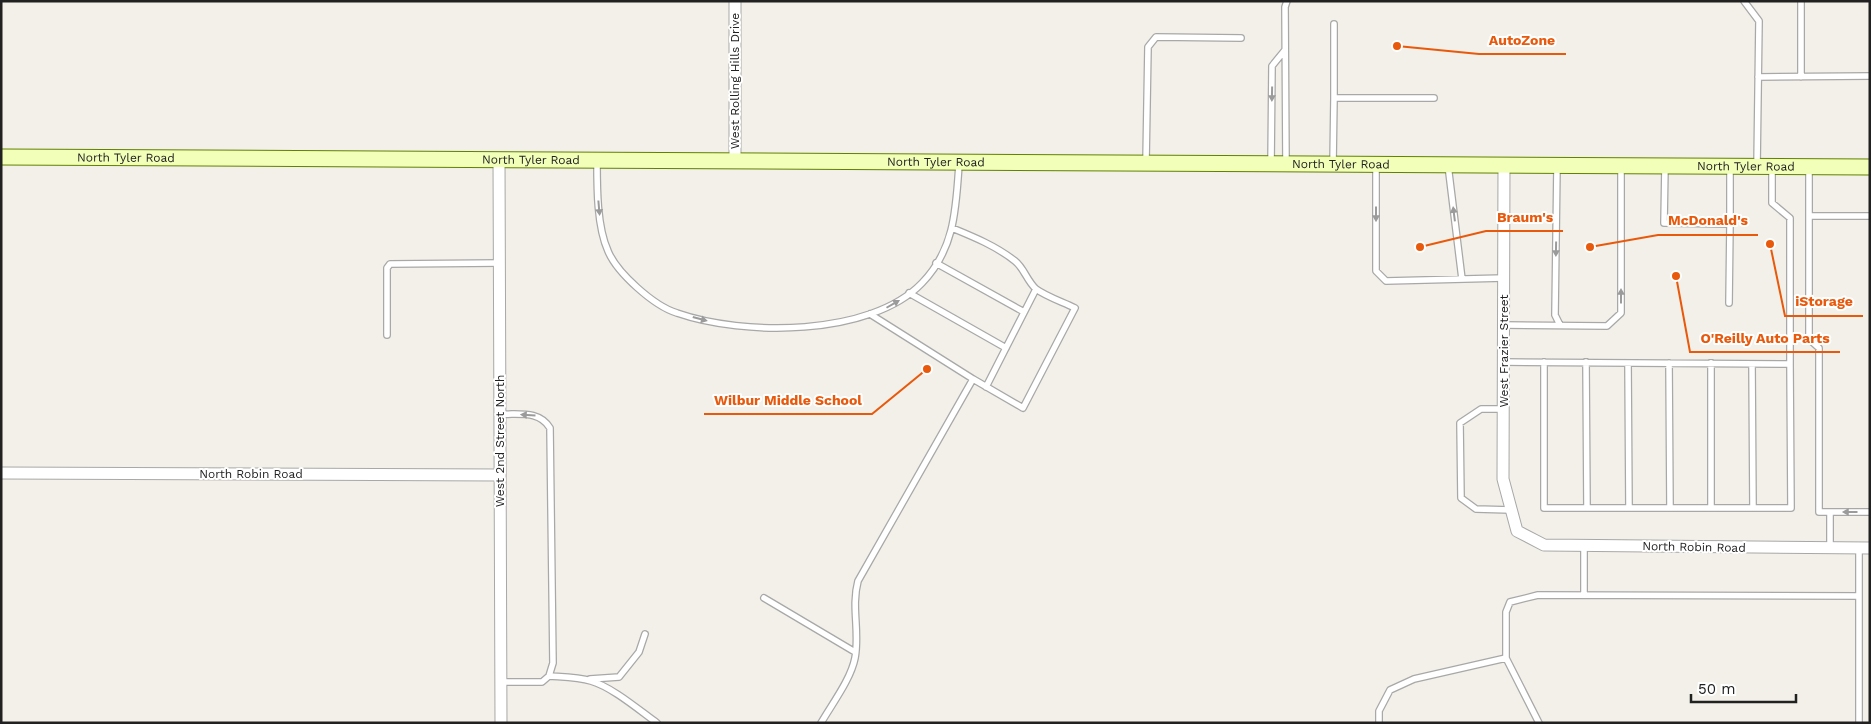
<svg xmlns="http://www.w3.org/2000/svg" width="1871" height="724" viewBox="0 0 1871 724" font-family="'Work Sans',sans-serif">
<rect width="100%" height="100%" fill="#f2f0e8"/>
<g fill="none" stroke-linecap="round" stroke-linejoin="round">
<defs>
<path id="service" d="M1744 1 1759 21 1757 166
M1801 1V77
M1758 77 1870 76
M1334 98V24
M1146 161 1148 47 1156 37 1241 38
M597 162C597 188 597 227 608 251 617 273 654 306 677 313 743 336 870 337 922 283 955 249 956 208 959 164
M1271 163 1272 66 1285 50
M1333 163 1334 98H1434
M1286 164 1285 7 1287 1
M1376 165V271L1386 281 1504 278
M1448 165 1462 279
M1557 166 1555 315 1560 325
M1665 166 1664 223 1730 224V168
M1772 167V203L1790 218V364
M1809 169V216H1870
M1809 216V339L1819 348V512H1830V548
M952 228C974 237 996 246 1015 261 1024 268 1027 281 1036 289 1047 297 1063 302 1075 308L1023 408 973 379
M936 263 1024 312
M909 293 1006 348
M1729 303 1730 224
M1504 325 1607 326 1621 313V167
M387 335V268L390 264 499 263
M1504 362 1790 364 1791 508H1544V362
M1586 362 1587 508
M1628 363 1629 508
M1669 363 1670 508
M1711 363V508
M1752 364 1753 508
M986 387 1036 289
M1503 409H1481L1460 423 1461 498 1476 509 1511 510
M500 414C519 415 539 410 550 428L553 663 549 676 542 682H501
M1830 512H1870
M1584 546V595
M764 598 855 652
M549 676C563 677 578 677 591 681 612 687 639 710 657 723
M590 679 619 677 639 652 645 634
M821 723C832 704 851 679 855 658 860 632 851 607 858 581L973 379 870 314
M1379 723V711L1390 690 1414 679 1506 658
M1539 723 1506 658V612L1510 602 1538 595 1859 596
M1859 723V548"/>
<path id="minor" d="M735 1V160
M499 159 501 723
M1504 165 1503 479 1517 531 1544 545 1870 548
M1 473 500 475"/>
<g id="secondary">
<path id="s1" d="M1 157 1870 167"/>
</g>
</defs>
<use href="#service" stroke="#a8a8a8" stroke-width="8"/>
<use href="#minor" stroke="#a8a8a8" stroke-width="13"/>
<use href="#secondary" stroke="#628100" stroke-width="17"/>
<use href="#service" stroke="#fff" stroke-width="5.5"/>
<use href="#minor" stroke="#fff" stroke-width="11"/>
<use href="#secondary" stroke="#f2ffb9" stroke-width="15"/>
</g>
<defs><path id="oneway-solid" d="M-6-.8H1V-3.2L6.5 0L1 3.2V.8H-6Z" transform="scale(1.25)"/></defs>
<g fill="#9b9b9b">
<use href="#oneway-solid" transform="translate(1272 94) rotate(91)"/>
<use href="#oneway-solid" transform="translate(599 208) rotate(85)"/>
<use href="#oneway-solid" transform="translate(1376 214) rotate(90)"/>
<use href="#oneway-solid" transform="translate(1454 214) rotate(-97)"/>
<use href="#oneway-solid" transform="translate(1556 249) rotate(91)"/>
<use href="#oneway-solid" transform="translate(1621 296) rotate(-90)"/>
<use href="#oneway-solid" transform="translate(893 304) rotate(-30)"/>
<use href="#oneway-solid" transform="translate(700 319) rotate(15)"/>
<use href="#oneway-solid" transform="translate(528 415) rotate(-177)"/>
<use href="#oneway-solid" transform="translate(1850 512) rotate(-180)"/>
</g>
<g text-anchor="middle" stroke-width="4" stroke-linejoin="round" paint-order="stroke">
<g font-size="12" fill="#212121" stroke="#fff">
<text transform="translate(735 81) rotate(-90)" y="4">West Rolling Hills Drive</text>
<text dy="4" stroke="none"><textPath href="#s1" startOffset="125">North Tyler Road</textPath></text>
<text dy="4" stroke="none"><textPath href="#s1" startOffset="530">North Tyler Road</textPath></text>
<text dy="4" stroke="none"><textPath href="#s1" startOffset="935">North Tyler Road</textPath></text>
<text dy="4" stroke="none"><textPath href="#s1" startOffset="1340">North Tyler Road</textPath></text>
<text dy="4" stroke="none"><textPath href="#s1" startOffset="1745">North Tyler Road</textPath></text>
<text transform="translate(1504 351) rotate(-90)" y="4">West Frazier Street</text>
<text transform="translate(500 441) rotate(-90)" y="4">West 2nd Street North</text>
<text x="251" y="478">North Robin Road</text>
<text transform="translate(1694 547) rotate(1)" y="4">North Robin Road</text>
</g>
</g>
<path fill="none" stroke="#e8590c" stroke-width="2" d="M1397 46L1479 54H1566M1420 247L1486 231H1563M1590 247L1658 235H1758M1770 244L1785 316H1863M1676 276L1690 352H1840M927 369L872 414H704"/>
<g fill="#e8590c" stroke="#fff" stroke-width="2">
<circle cx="1397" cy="46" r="5"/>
<circle cx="1420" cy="247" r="5"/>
<circle cx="1590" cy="247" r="5"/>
<circle cx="1770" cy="244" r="5"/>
<circle cx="1676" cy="276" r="5"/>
<circle cx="927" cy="369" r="5"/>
</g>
<g font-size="14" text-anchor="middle" font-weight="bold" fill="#e8590c" stroke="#fff" stroke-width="4" stroke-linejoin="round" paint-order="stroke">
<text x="1522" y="45">AutoZone</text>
<text x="1525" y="222">Braum's</text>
<text x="1708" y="225">McDonald's</text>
<text x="1824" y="306">iStorage</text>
<text x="1765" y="343">O'Reilly Auto Parts</text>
<text x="788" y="405">Wilbur Middle School</text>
</g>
<rect width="1871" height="724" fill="none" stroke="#212121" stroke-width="5"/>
<path d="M1691 694v8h105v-8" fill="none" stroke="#212121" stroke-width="2.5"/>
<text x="1698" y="694" font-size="15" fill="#212121" stroke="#ffffff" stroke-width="4" paint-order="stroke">50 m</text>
</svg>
